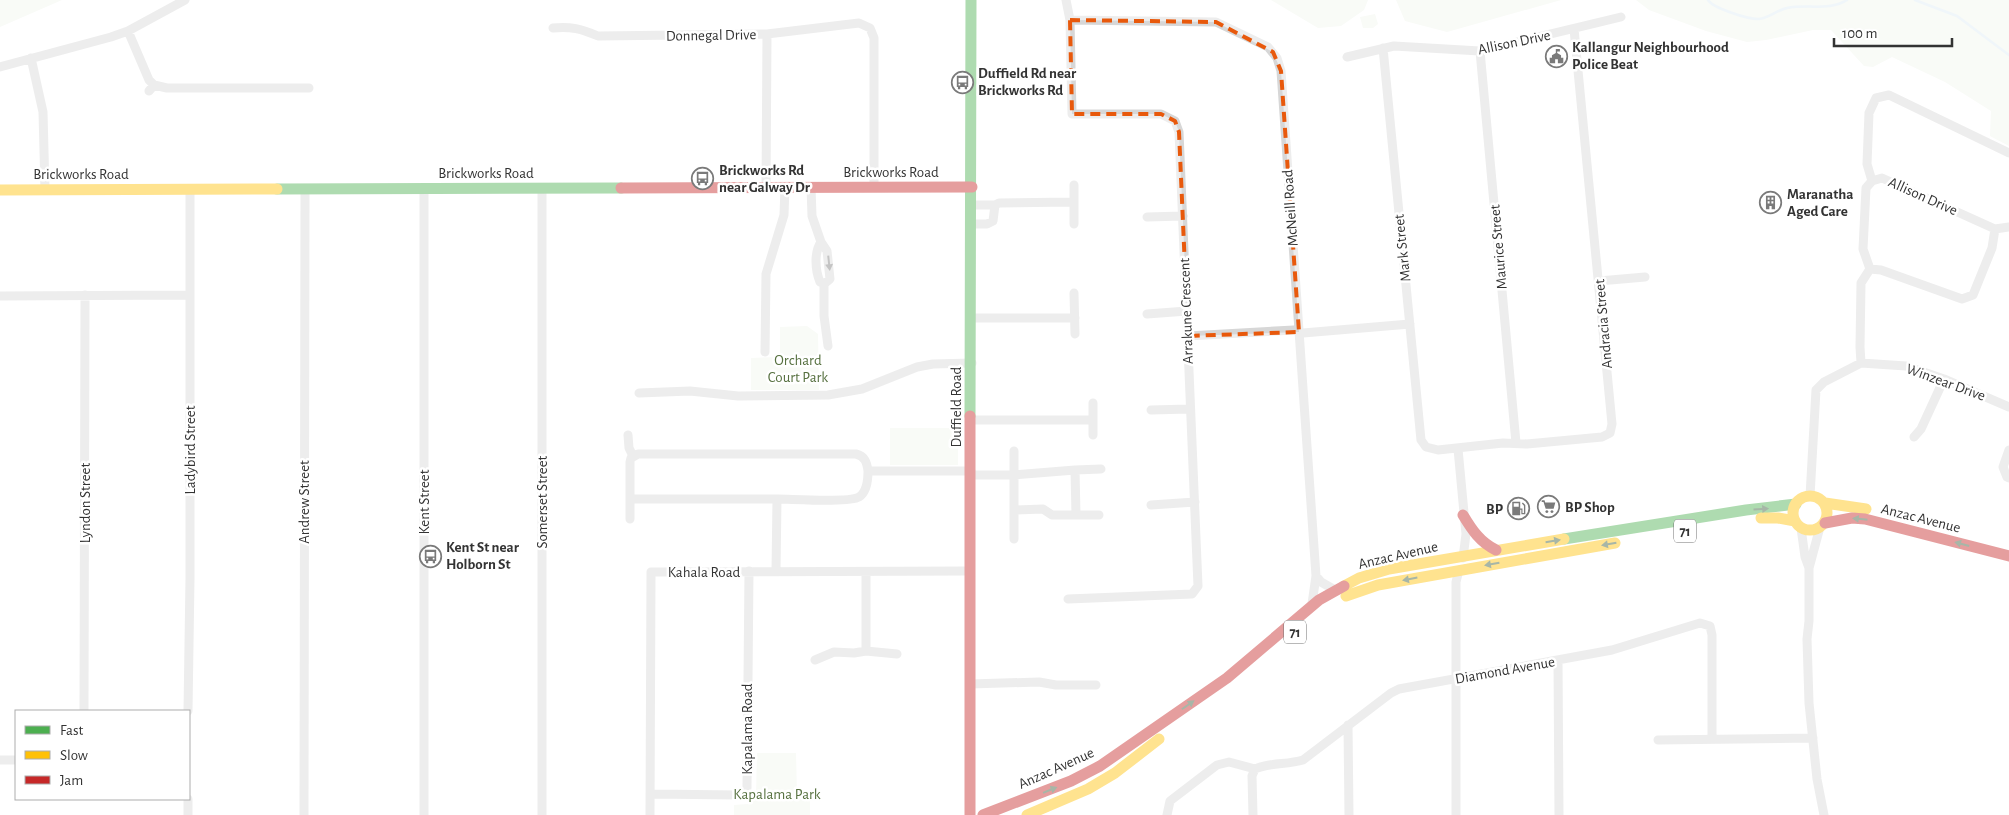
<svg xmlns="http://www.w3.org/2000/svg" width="2009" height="815" viewBox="0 0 2009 815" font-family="'Alegreya Sans',sans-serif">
<rect width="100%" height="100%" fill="#fff"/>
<path fill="#f1f5ed" d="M0 0H62L0 27Z
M1271 0H1368L1364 10 1341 26 1318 28Z
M1396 0H1561L1447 32 1405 21Z
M1636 0H2009V146L1990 136 1991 111 1945 82 1892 57 1873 67 1864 66 1831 30H1813L1766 40 1747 42 1706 31 1649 10Z
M1375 14 1378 24 1373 28H1363L1360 17Z
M807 326 818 334 819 390H751V358L780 357V327Z
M890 428H958V465H890Z
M757 753H796L797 795H810V815H734V805L748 804 756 797Z"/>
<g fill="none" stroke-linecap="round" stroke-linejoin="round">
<path stroke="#ddebf3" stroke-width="2.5" d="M1708 0C1713 8 1747 19 1758 19 1767 19 1777 10 1787 8 1807 4 1830 11 1847 0
M1915 0 1957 16 2009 55"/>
<path stroke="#d7d7d7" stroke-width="9" d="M1066 0 1070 20 1072 114H1161L1175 121 1179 132 1198 586 1192 594 1068 599
M1070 20 1216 22 1268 47 1277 58 1281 71 1316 576 1312 604
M553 28C570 26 582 29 598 36L767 34 859 23 870 28 874 38V187
M128 31 149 80 154 85 149 91
M1383 48 1421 440 1426 447 1438 450 1503 443 1527 444 1602 437 1610 433 1612 424 1574 29
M1480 51 1516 443
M1347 57 1394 46 1480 51 1621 17
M31 58 43 112 45 190
M0 67 111 37 128 31 185 0
M154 85 167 88H309
M1872 181 1867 164 1869 113 1876 98 1889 95 2009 153
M1074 185V224
M811 187 812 216 821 242 827 251 830 279 824 284
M766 188 767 34
M972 205H995
M1147 217 1183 216
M972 224H987L993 221 995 205 999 203 1073 202
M821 242C814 252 815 270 820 282L824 284V316L828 346
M1870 269 1881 270 1962 299 1973 295 1992 248 1995 229
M1599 281 1645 277
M1074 293 1075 334
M0 296 190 295
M1147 314 1187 311
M971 318H1075
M1188 336 1294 330 1303 333 1410 324
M765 352 766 274 784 215 785 187
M1861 363 1860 347 1861 283 1870 269 1863 249 1866 188 1872 181 1882 178 1995 229 2009 227
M639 393 690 391 738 396 828 395 862 389 917 367 933 364 972 363
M1093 403V435
M1151 410 1189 409
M971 420H1093
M628 435 629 448 633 456
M1914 437 1921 429 1944 379
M1458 449 1466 534 1463 558
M2009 450 2003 467 2007 477 2009 478
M1075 470 1101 469
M868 471H971
M971 475H1013L1075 470 1076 515H1052L1043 509 1014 510V451
M1810 496 1816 390 1824 382 1861 363 1906 366 1944 379 2009 407
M630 499H777L776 571
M1151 505 1195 502
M1014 510V539
M1076 515H1099
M630 519V462L631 458 638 454H856C865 456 867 463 868 471 868 480 867 492 859 497 849 503 792 499 777 499
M1801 528 1805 557 1809 568V621L1807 639 1809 703 1817 779 1824 815
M1809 568 1820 527
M1316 576 1321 582 1335 590
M866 651 897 654
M815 660 834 652 854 653 866 651V572
M1558 660 1559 815
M970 684 1039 682 1056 685H1096
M84 711 85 295
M188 711 190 578V189
M1348 725 1349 815
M1658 740 1813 738
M0 760H16
M651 794 738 795 743 793 747 788 749 571
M188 799V815
M304 815 305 189
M424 815V188
M542 815V188
M650 815 651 572 970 571
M1167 815 1170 801 1217 765 1229 762 1255 769
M1253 815 1252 776 1255 769C1271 762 1287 765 1303 760L1391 693 1399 689 1612 650 1700 623 1710 626 1712 635V738
M1456 815V582L1459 570"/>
<path stroke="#4caf50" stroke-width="11" d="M277 189 621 188
M970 416 971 0
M1564 539 1746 510 1796 504"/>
<path stroke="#ffc107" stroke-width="11" d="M0 190 277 189
M1793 513a17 17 0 1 1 34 0a17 17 0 1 1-34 0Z
M1825 503 1866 509
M1761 518H1778L1795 521
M1344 586 1359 578 1389 569 1564 539
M1346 596 1378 585 1615 543
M1027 815 1088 789 1115 773 1159 739"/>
<path stroke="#c62828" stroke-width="11" d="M621 188 972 187
M1463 515C1472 530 1480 542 1496 550
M1825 523 1852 518 1865 519 2009 556
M970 815V416
M983 815 1071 781 1100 766 1227 678 1319 600 1344 586"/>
</g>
<defs><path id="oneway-solid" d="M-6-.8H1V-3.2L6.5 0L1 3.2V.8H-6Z" transform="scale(1.25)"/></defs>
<use fill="#7d7d7d" href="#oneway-solid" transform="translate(829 263) rotate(84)"/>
<g fill="#3c5e3d">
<use href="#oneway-solid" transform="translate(1761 509) rotate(-4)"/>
<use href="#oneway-solid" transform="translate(1860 519) rotate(-174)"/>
<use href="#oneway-solid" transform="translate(1553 541) rotate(-9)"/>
<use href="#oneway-solid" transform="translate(1609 544) rotate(170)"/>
<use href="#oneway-solid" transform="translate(1962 544) rotate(-165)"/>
<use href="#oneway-solid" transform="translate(1492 564) rotate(170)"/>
<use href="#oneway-solid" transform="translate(1410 579) rotate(169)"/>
<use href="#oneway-solid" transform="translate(1188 705) rotate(-35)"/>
<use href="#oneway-solid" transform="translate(1050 790) rotate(-22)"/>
</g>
<path d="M0 0H2009V815H0ZM1070 20 1216 22 1273 52 1281 71 1299 332 1188 336 1179 132 1175 121 1161 114H1072Z" fill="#fff" fill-opacity=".55" fill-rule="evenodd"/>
<path fill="none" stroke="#e8590c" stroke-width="4" stroke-dasharray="10 6" stroke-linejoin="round" d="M1070 20 1216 22 1273 52 1281 71 1299 332 1188 336 1179 132 1175 121 1161 114H1072Z"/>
<defs>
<symbol id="civic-ring" viewBox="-11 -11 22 22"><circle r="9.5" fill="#fff" stroke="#7a7a7a" stroke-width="1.5"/><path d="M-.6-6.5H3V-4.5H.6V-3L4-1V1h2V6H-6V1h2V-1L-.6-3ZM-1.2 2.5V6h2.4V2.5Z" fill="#7a7a7a"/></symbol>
<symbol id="bus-ring" viewBox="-11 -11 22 22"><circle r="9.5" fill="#fff" stroke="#7a7a7a" stroke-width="1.5"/><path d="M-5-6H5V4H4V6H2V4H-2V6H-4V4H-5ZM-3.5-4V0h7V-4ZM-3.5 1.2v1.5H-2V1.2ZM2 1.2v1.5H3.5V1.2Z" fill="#7a7a7a"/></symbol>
<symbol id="building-ring" viewBox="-11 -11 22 22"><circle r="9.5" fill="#fff" stroke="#7a7a7a" stroke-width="1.5"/><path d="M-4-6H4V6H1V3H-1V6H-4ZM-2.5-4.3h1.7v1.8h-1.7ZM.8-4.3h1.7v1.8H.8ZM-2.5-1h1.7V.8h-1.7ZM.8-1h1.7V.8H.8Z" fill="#7a7a7a"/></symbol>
<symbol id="supermarket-ring" viewBox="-11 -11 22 22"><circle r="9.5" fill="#fff" stroke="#7a7a7a" stroke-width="1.5"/><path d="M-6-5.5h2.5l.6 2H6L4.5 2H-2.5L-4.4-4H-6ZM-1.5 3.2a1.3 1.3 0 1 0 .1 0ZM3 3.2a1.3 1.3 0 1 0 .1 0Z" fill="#7a7a7a"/></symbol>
<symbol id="fuel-ring" viewBox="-11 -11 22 22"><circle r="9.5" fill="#fff" stroke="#7a7a7a" stroke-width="1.5"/><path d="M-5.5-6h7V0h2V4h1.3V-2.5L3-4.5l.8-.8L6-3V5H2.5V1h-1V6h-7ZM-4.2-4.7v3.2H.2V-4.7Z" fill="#7a7a7a"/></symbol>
</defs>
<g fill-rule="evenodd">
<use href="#civic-ring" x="1544" y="44" width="25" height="25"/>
<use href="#bus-ring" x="950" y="70" width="25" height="25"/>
<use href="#bus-ring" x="690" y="166" width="25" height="25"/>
<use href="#building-ring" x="1758" y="190" width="25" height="25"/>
<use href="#supermarket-ring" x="1536" y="494" width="25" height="25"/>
<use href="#fuel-ring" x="1506" y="496" width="25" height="25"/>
<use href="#bus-ring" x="418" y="544" width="25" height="25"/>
</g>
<g text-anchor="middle" stroke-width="5" stroke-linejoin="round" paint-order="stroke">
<g fill="#fff" stroke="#707070" stroke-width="1">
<rect x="1674" y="519.5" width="22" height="23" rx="4"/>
<rect x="1284" y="620.5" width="22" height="23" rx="4"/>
</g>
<g font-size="14" font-weight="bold" fill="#333">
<text x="1685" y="536">71</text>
<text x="1295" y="637">71</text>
</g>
<g font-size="15" fill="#333" stroke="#fff">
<text transform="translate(711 35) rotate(-1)" y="5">Donnegal Drive</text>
<text transform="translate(1514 42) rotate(-12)" y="5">Allison Drive</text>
<text x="891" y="177">Brickworks Road</text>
<text x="486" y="178">Brickworks Road</text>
<text x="81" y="179">Brickworks Road</text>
<text transform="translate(1923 196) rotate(24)" y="5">Allison Drive</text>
<text transform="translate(1290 208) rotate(-94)" y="5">McNeill Road</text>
<text transform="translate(1498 247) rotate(-95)" y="5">Maurice Street</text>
<text transform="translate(1402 248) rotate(-96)" y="5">Mark Street</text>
<text transform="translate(1186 311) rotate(-92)" y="5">Arrakune Crescent</text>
<text transform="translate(1603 324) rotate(-95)" y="5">Andracia Street</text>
<text transform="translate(1946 382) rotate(20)" y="5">Winzear Drive</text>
<text transform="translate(956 407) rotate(-90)" y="5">Duffield Road</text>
<text transform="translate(190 450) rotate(-90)" y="5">Ladybird Street</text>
<text transform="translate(304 502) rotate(-90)" y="5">Andrew Street</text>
<text transform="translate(424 502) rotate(-90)" y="5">Kent Street</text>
<text transform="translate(542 502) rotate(-90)" y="5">Somerset Street</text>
<text transform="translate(85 503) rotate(-90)" y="5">Lyndon Street</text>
<text transform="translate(1921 518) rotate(14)" y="5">Anzac Avenue</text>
<text transform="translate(1398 555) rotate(-13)" y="5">Anzac Avenue</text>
<text x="704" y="577">Kahala Road</text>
<text transform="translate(1505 670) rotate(-10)" y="5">Diamond Avenue</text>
<text transform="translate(747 729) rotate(-90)" y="5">Kapalama Road</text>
<text transform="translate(1056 768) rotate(-24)" y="5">Anzac Avenue</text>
</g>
<g font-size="15" font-weight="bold" fill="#333" stroke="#fff" text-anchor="start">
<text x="1572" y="52">Kallangur Neighbourhood<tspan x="1572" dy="17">Police Beat</tspan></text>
<text x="978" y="78">Duffield Rd near<tspan x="978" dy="17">Brickworks Rd</tspan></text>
<text x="719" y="175">Brickworks Rd<tspan x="719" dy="17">near Galway Dr</tspan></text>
<text x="1787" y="199">Maranatha<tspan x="1787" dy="17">Aged Care</tspan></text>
<text x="1565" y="512">BP Shop</text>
<text x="1503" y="514" text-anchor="end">BP</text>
<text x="446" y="552">Kent St near<tspan x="446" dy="17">Holborn St</tspan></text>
</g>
<g font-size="15" fill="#56703f" stroke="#fff">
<text x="798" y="365">Orchard<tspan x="798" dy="17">Court Park</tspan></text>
<text x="777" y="799">Kapalama Park</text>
</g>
</g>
<rect x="15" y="710" width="175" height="90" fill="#ffffff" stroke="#adadad"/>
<rect x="25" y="726" width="25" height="8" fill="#4caf50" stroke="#adadad"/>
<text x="60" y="735" font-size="15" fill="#333333">Fast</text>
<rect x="25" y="751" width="25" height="8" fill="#ffc107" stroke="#adadad"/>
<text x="60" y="760" font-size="15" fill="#333333">Slow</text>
<rect x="25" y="776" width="25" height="8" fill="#c62828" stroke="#adadad"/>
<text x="60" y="785" font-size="15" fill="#333333">Jam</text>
<path d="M1834 38v8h118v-8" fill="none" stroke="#333333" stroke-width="2.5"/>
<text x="1842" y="38" font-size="15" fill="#333333" stroke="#ffffff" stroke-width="4" paint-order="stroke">100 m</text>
</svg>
